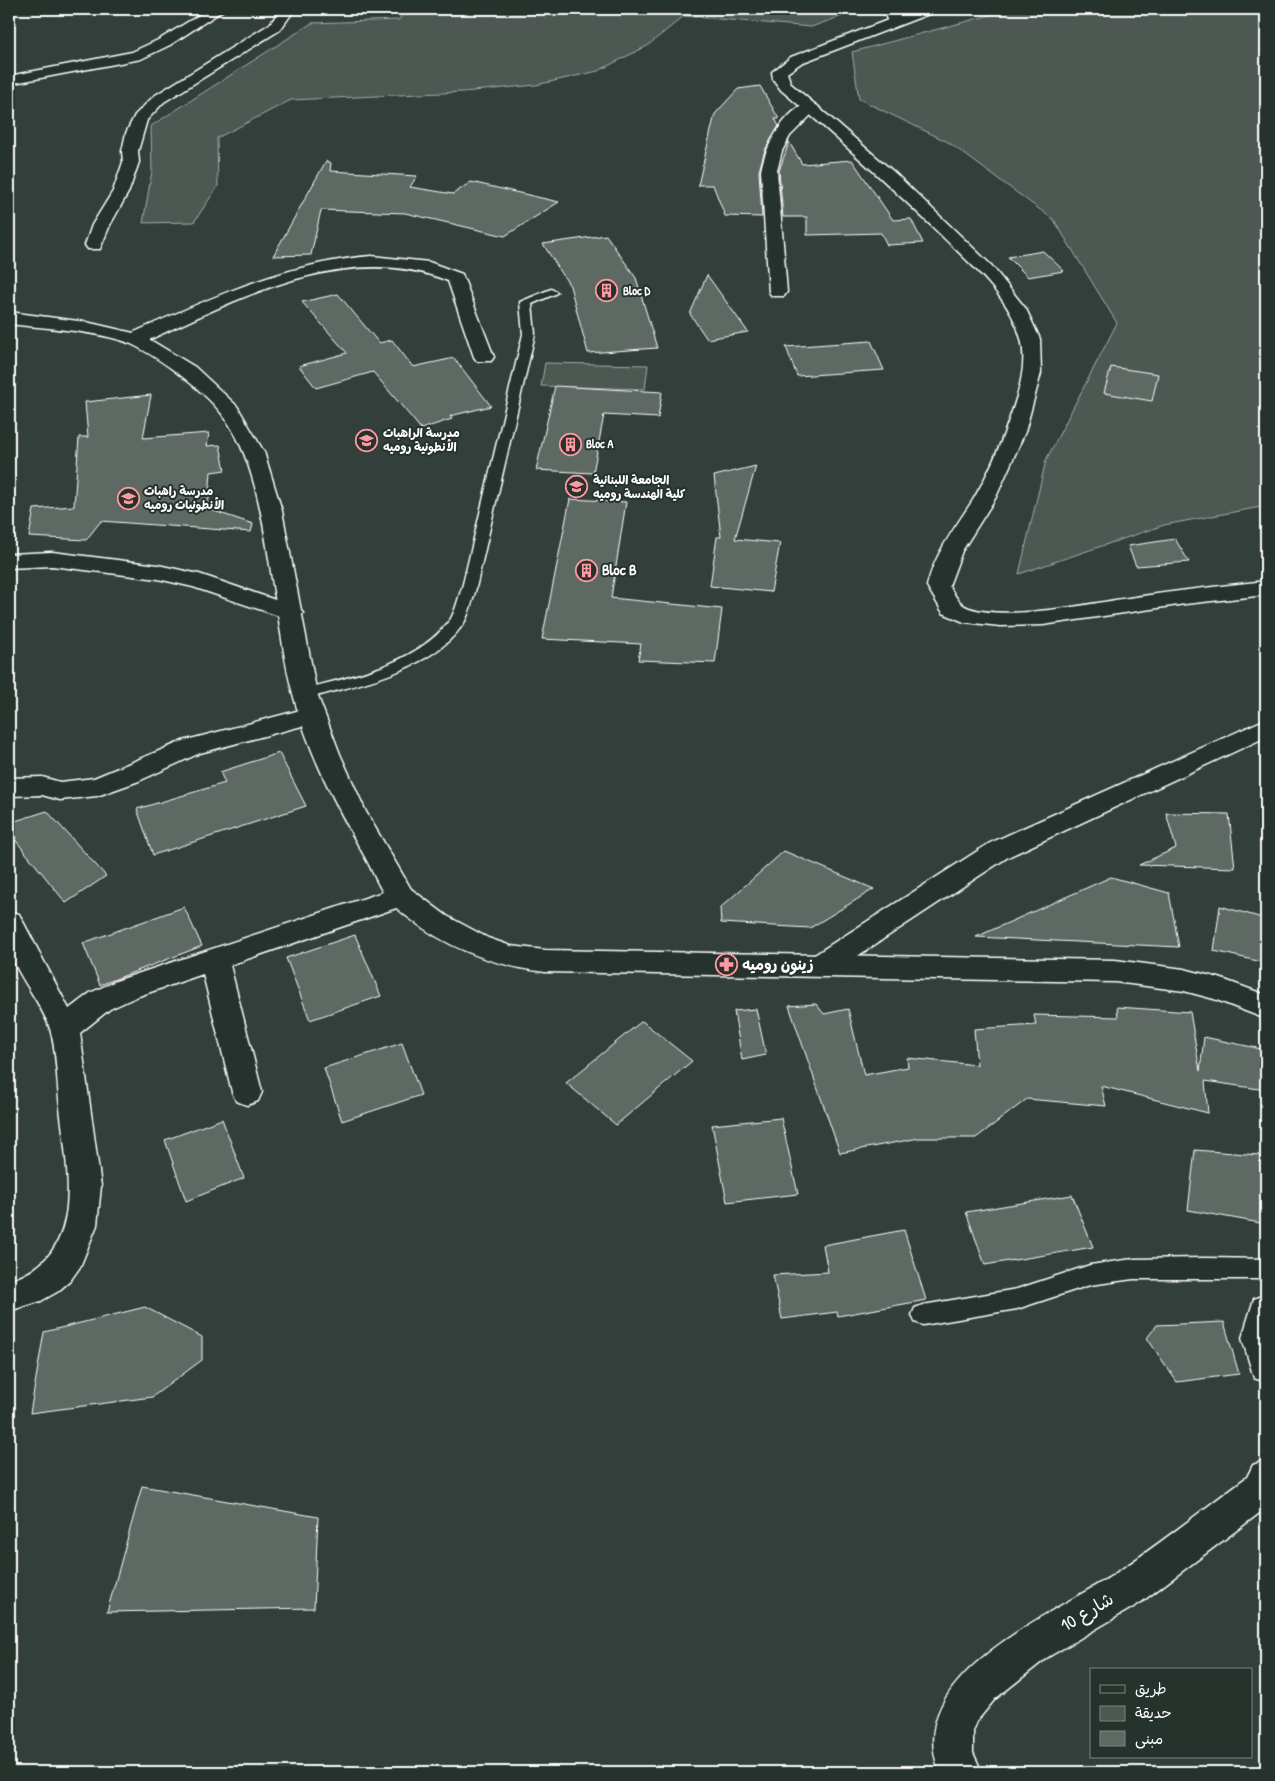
<svg xmlns="http://www.w3.org/2000/svg" width="1275" height="1781" viewBox="0 0 1275 1781" font-family="'Patrick Hand','Playpen Sans Arabic',sans-serif">
<rect width="100%" height="100%" fill="#333f3a"/>
<filter id="ink" filterUnits="userSpaceOnUse"><feTurbulence type="fractalNoise" baseFrequency=".02" numOctaves="2"/><feDisplacementMap in="SourceGraphic" scale="10" xChannelSelector="R" yChannelSelector="G"/><feConvolveMatrix kernelMatrix="1 2 1 2 8 2 1 2 1" color-interpolation-filters="sRGB"/></filter>
<g filter="url(#ink)">
<path fill="#4d5853" stroke="#a6aca9" d="M405 9H862L811 27 684 16 647 46 598 71 536 85 463 92 291 100 217 138 218 186 194 222 143 223 152 171 151 126 312 23 399 20Z
M1013 9H1266V506L1164 525 1019 574 1046 460 1117 323 1054 220 948 142 859 99 852 52Z
M545 363 648 365 645 389 541 386Z"/>
<path fill="#5f6964" stroke="#fff" d="M760 86 779 119H775L779 126 765 150 759 171 762 217 725 216 713 185H698L715 114 738 89Z
M789 142 802 164 852 160 893 220 911 219 923 243 887 245 881 233 807 235V217H783L779 171Z
M326 161 331 163 330 171 417 176 410 187 453 194 471 182 559 202 505 236 405 213 321 210 311 255 273 256Z
M606 235 636 278 657 348 588 353 570 286 543 244Z
M1043 251 1064 271 1028 277 1008 257Z
M707 275 748 332 707 339 690 314Z
M338 294 379 343 392 340 413 367 454 358 491 406 450 416 452 419 421 429 373 372 316 388 299 366 347 353 302 302Z
M871 341 884 370 797 376 786 347Z
M1111 367 1158 374 1152 401 1104 393Z
M555 386 662 392 658 418 604 415 593 473 536 470Z
M151 395 143 438 209 433 207 446 220 445 225 470 211 472 208 509 253 524 251 532 101 521 86 540 29 537 34 509 74 506 79 437H88L85 402Z
M756 466 735 539 780 543 771 592 710 586 717 537H721L714 476Z
M570 499 626 502 611 598 722 609 715 663 638 660 641 644 542 639Z
M1175 539 1189 562 1136 566 1128 546Z
M279 753 306 806 153 855 137 809 225 783 220 772Z
M47 811 106 876 66 903 9 832V823Z
M1166 813 1229 814 1235 868 1139 865 1176 848Z
M784 851 874 889 810 928 721 923 720 908Z
M1111 877 1169 893 1179 947 976 937Z
M1220 906 1266 919V963L1214 951Z
M184 907 202 946 100 985 83 943Z
M355 935 381 996 310 1020 286 958Z
M816 1004 824 1014 848 1009 864 1075 908 1067 907 1058 977 1065 974 1029 1036 1025 1034 1015 1118 1017 1117 1007 1190 1012 1200 1071 1204 1037 1266 1050V1090L1205 1081 1208 1113 1101 1086 1106 1106 1027 1099 976 1138H919L840 1153 789 1006Z
M756 1009 766 1055 742 1060 734 1011Z
M642 1021 692 1061 616 1125 566 1083Z
M402 1043 421 1095 342 1121 324 1068Z
M781 1118 798 1194 727 1202 712 1125Z
M222 1119 244 1178 186 1201 165 1140Z
M1195 1150 1259 1155 1266 1175V1224L1188 1210Z
M1072 1195 1093 1247 985 1265 966 1212Z
M904 1230 926 1300 838 1316 837 1312 782 1319 773 1275 828 1272 823 1245Z
M145 1307 202 1337V1360L152 1397 30 1413 44 1332Z
M1224 1322 1239 1374 1177 1382 1147 1338 1157 1325Z
M142 1486 318 1517 314 1608 107 1612Z"/>
<g fill="none" stroke-linecap="round" stroke-linejoin="round">
<defs>
<path id="lane" d="M551 289 557 292 555 294 532 304 535 334 476 588C473 599 470 611 465 621 436 670 356 685 305 699L300 698 297 694 300 690C350 677 417 665 450 620 456 611 458 598 462 588L523 334 520 302Z
M1206 1258 1266 1259V1279H1133L1090 1285 1017 1309 923 1325 915 1322 912 1315 915 1308 923 1305 1017 1289 1090 1265 1133 1259Z"/>
<path id="street" d="M209 9H225L170 45 141 59 9 84V76L132 52 160 39Z
M281 9H295L280 30 164 102 147 120 138 151 139 162 129 191 110 225 100 249H88L85 245 92 225 113 191 123 162 122 151 126 133 135 115 154 96 270 24Z
M883 9H897L901 22 899 25H889Z
M811 102 819 107 790 136 782 151 777 171 787 292 784 296H772L769 292 761 171C765 147 785 109 811 102Z
M371 256 429 262 462 274 494 357 491 361H477L474 357 448 281C346 239 234 301 142 343H128L126 339 128 335C207 300 284 263 371 256Z
M52 552 158 565 199 574 299 608 303 613 299 618 291 620 193 587 158 579 52 566 9 568V554Z
M312 707 321 709 324 715 321 721 200 753 139 781 97 796 60 800 42 795 9 796V778L42 777 60 782 94 778 183 741Z
M1266 719V737L1008 857 833 972 823 975 813 972 809 964 813 956 990 843Z
M401 886 411 889 415 896 411 903 230 965 262 1092 258 1101 247 1105 236 1101 232 1092 203 974 136 997 110 1009 80 1033 101 1186 97 1225 80 1267 70 1281 57 1292 41 1301 9 1311V1281C88 1256 67 1171 60 1108 57 1085 57 1051 50 1029 42 1003 16 975 9 948 6 937 9 922 9 911L19 914 69 1009 90 993 116 981Z
M1266 1294V1382L1254 1378 1242 1338 1254 1299Z
M1266 1460V1508L1140 1603 1048 1657 995 1699 977 1721 973 1731V1753L982 1772H940C899 1677 1052 1615 1113 1575 1159 1545 1202 1510 1247 1477L1253 1465Z"/>
<path id="secondary" d="M917 9H936L934 12 801 63 787 73 791 84 895 173 991 265 1026 309 1040 339 1041 373 1025 432 996 497 962 551 949 586C955 595 959 605 969 608 1008 621 1087 604 1129 598 1175 591 1220 586 1266 581V595L1185 604 1043 625 1000 626 964 622 943 613 927 586C935 553 955 528 973 500 986 478 997 454 1005 431 1015 404 1029 368 1021 339 1010 296 971 265 941 235 889 185 836 136 781 90L773 79 772 72 791 57Z
M9 312 86 322 142 335 195 367 237 406 264 452 282 511 317 694 340 754 366 812 411 889 447 916 488 938 511 946 545 950 1115 960 1184 969 1219 978 1266 995V1019L1214 999 1184 991 1115 982 545 972C488 965 437 944 393 905 381 894 373 871 365 857 336 806 308 751 293 694 284 662 281 629 275 597 265 539 259 462 222 414 204 390 156 355 129 343 98 331 43 328 9 324Z"/>
</defs>
<use href="#lane" stroke="#fff" stroke-width="3"/>
<use href="#street" stroke="#fff" stroke-width="3"/>
<use href="#secondary" stroke="#fff" stroke-width="3"/>
<use href="#lane" fill="#26332d" fill-rule="evenodd"/>
<use href="#street" fill="#26332d" fill-rule="evenodd"/>
<use href="#secondary" fill="#26332d" fill-rule="evenodd"/>
</g>
</g>
<defs>
<symbol id="building-ring" viewBox="-11 -11 22 22"><circle r="9.5" fill="#26332d" stroke="#ff9aa2" stroke-width="1.5"/><path d="M-4-6H4V6H1V3H-1V6H-4ZM-2.5-4.3h1.7v1.8h-1.7ZM.8-4.3h1.7v1.8H.8ZM-2.5-1h1.7V.8h-1.7ZM.8-1h1.7V.8H.8Z" fill="#ff9aa2"/></symbol>
<symbol id="school-ring" viewBox="-11 -11 22 22"><circle r="9.5" fill="#26332d" stroke="#ff9aa2" stroke-width="1.5"/><path d="M0-5L7-2L0 1L-7-2ZM-4 1L0 2.5L4 1V4Q0 6-4 4Z" fill="#ff9aa2"/></symbol>
<symbol id="university-ring" viewBox="-11 -11 22 22"><circle r="9.5" fill="#26332d" stroke="#ff9aa2" stroke-width="1.5"/><path d="M0-5L7-2L0 1L-7-2ZM-4 1L0 2.5L4 1V4Q0 6-4 4Z" fill="#ff9aa2"/></symbol>
<symbol id="pharmacy-ring" viewBox="-11 -11 22 22"><circle r="9.5" fill="#26332d" stroke="#ff9aa2" stroke-width="1.5"/><path d="M-2-6h4v4h4v4h-4v4h-4v-4h-4v-4h4Z" fill="#ff9aa2"/></symbol>
</defs>
<g fill-rule="evenodd">
<use href="#building-ring" x="594" y="278" width="25" height="25"/>
<use href="#school-ring" x="354" y="428" width="25" height="25"/>
<use href="#building-ring" x="558" y="432" width="25" height="25"/>
<use href="#university-ring" x="564" y="474" width="25" height="25"/>
<use href="#school-ring" x="116" y="486" width="25" height="25"/>
<use href="#building-ring" x="574" y="558" width="25" height="25"/>
<use href="#pharmacy-ring" x="714" y="952" width="25" height="25"/>
</g>
<g text-anchor="middle" stroke-width="4" stroke-linejoin="round" paint-order="stroke">
<g font-size="12" font-weight="bold" fill="#fff" stroke="#26332d" text-anchor="start">
<text x="623" y="295">Bloc D</text>
<text x="383" y="437">مدرسة الراهبات<tspan x="383" dy="14">الأنطونية روميه</tspan></text>
<text x="586" y="448">Bloc A</text>
<text x="593" y="484">الجامعة اللبنانية<tspan x="593" dy="14">كلية الهندسة روميه</tspan></text>
<text x="144" y="495">مدرسة راهبات<tspan x="144" dy="14">الأنطونيات روميه</tspan></text>
</g>
<g font-size="15" font-weight="bold" fill="#fff" stroke="#26332d" text-anchor="start">
<text x="602" y="575">Bloc B</text>
<text x="742" y="970">زينون روميه</text>
</g>
<g font-size="18" fill="#fff" stroke="#26332d">
<text transform="translate(1087 1612) rotate(-31)" y="6">شارع 10</text>
</g>
</g>
<rect width="1275" height="1781" fill="none" stroke="#26332d" stroke-width="30"/>
<rect x="15" y="15" width="1245" height="1751" fill="none" stroke="#fff" stroke-width="2" filter="url(#ink)"/>
<rect x="1090" y="1668" width="162" height="90" fill="#26332d" stroke="#7d8581"/>
<rect x="1100" y="1685" width="25" height="8" fill="#26332d" stroke="#7d8581"/>
<text x="1135" y="1694" font-size="15" fill="#ffffff">طريق</text>
<rect x="1100" y="1706" width="25" height="15" fill="#4d5853" stroke="#7d8581"/>
<text x="1135" y="1718" font-size="15" fill="#ffffff">حديقة</text>
<rect x="1100" y="1731" width="25" height="15" fill="#5f6964" stroke="#7d8581"/>
<text x="1135" y="1744" font-size="15" fill="#ffffff">مبنى</text>
</svg>
